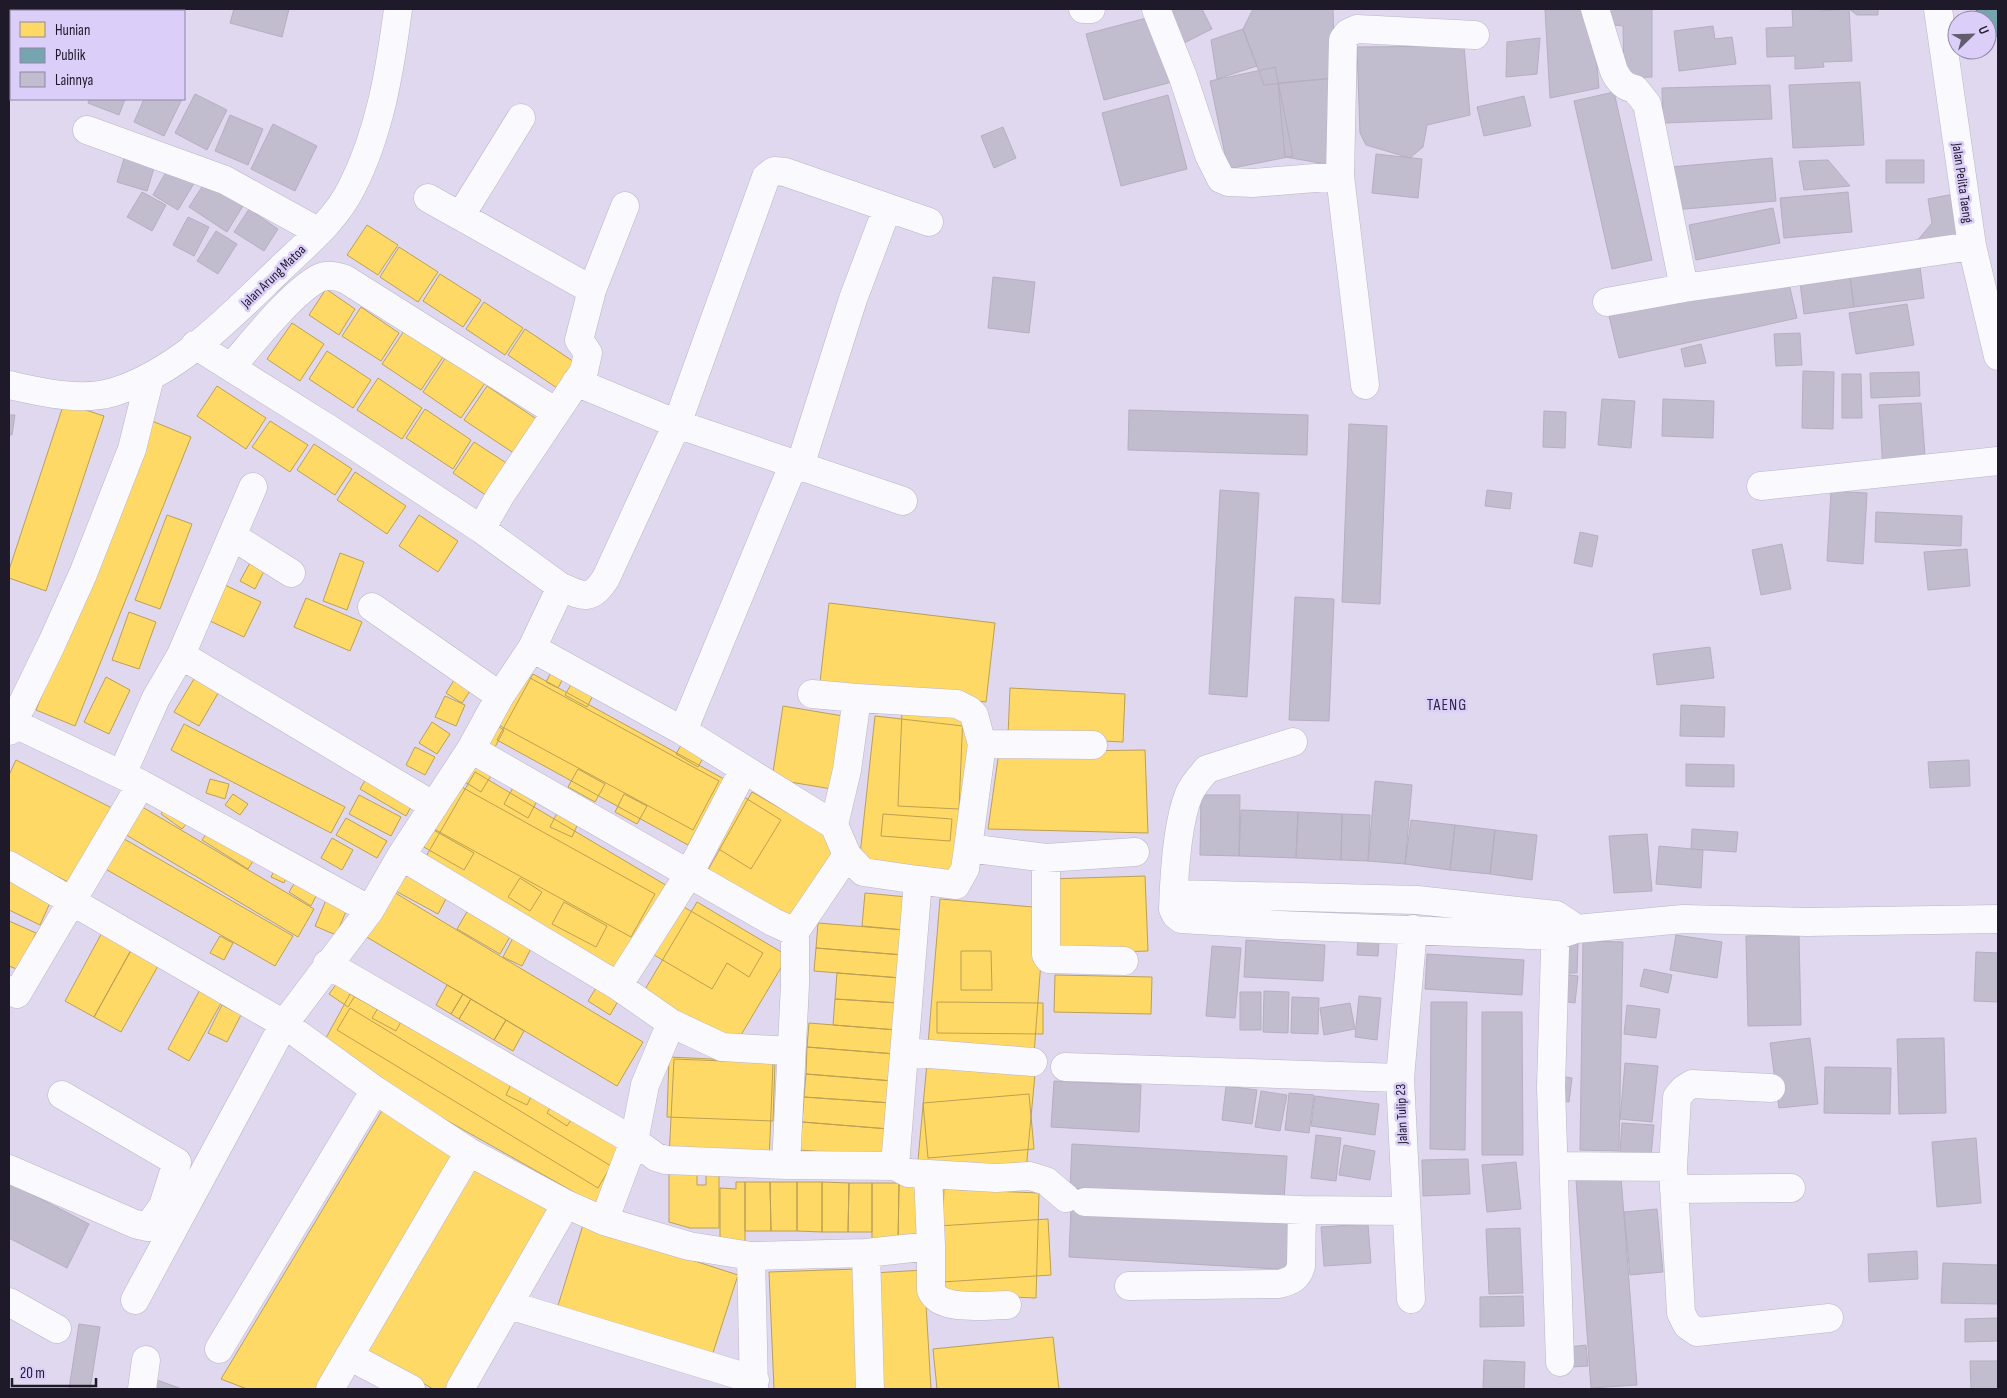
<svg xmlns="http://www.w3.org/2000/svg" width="2007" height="1398" viewBox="0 0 2007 1398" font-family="'Sofia Sans Condensed',sans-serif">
<rect width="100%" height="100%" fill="#dfd8ef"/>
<path fill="#ffd966" stroke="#bca054" d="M367 225 398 245 378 275 347 255Z
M399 247 438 272 418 302 380 277Z
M440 274 481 300 463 327 423 301Z
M326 289 355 309 339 335 309 315Z
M484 302 523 328 505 355 466 329Z
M361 307 399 333 381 361 342 336Z
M292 323 324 344 300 381 267 359Z
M525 329 577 364 560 390 508 355Z
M404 331 443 357 421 390 382 364Z
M327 351 371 380 353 408 309 379Z
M446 357 485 383 461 418 423 392Z
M378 378 422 408 402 439 357 410Z
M217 386 266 418 246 449 197 416Z
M487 386 541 422 518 456 464 420Z
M64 403 104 416 46 591 9 578V570Z
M425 409 471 440 453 469 406 438Z
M152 421 191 437 75 726 36 710Z
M270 421 308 445 290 472 252 447Z
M474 442 511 466 490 498 453 473Z
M314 444 352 469 335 495 297 470Z
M355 472 406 506 387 534 337 500Z
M167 515 192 524 160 609 135 600Z
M419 515 458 541 438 572 399 546Z
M340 553 364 562 347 610 323 601Z
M251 561 265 569 255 589 240 581Z
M225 585 261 602 244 637 208 620Z
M306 598 362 622 350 651 294 627Z
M829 603 995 623 986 702 820 682Z
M129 612 156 622 139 669 112 660Z
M556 663 568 669 558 688 546 682Z
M200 669 224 683 199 726 174 712Z
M521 673 719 781 693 830 495 723Z
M533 674 724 779 688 845 497 740Z
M577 674 598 686 587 707 565 695Z
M106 677 130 690 109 734 84 722Z
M454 680 470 691 462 703 446 693Z
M1010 688 1125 694 1123 742 1008 736Z
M445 696 465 705 456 726 435 717Z
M783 706 849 717 838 790 772 779Z
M902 712 963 714 959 809 898 806Z
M875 716 972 727 956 875 859 864Z
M432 722 450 734 437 754 419 743Z
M491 722 504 730 495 747 482 739Z
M184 724 345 807 331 833 171 750Z
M684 740 706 753 698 767 676 754Z
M415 747 435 757 425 775 406 765Z
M1145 750 1148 833 988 829 999 752Z
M468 759 492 774 481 792 457 777Z
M16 760 116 810 78 887 9 852V775Z
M578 769 605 784 595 802 568 787Z
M370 772 416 798 406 816 360 789Z
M475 772 669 887 615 980 421 865Z
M210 779 229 784 225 799 206 793Z
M458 785 655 894 631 937 434 829Z
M514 786 538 799 528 818 504 804Z
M752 792 842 844 794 929 704 877Z
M233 794 248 804 240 815 225 805Z
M624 794 647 806 637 824 615 812Z
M739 794 781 820 751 869 709 843Z
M359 795 401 817 391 836 349 814Z
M170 801 192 817 182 829 161 814Z
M139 805 314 909 298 937 123 833Z
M560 807 581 817 572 837 550 827Z
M883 814 952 819 950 841 881 836Z
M346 818 387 841 377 858 336 835Z
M213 824 258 853 248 869 202 840Z
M432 829 474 853 464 870 422 846Z
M119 836 293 936 275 966 102 867Z
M332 838 353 850 342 870 321 858Z
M277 865 289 870 284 883 271 877Z
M403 868 449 893 438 914 392 889Z
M9 872 54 894 40 925 9 910Z
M1145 876 1148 951 1052 954 1049 879Z
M520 878 542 892 530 911 508 897Z
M297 879 318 892 311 906 289 892Z
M392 891 643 1042 617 1086 365 936Z
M329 893 350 902 336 935 315 926Z
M865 893 907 897 904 930 862 926Z
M940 899 1045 908 1034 1054 928 1045Z
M564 902 607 926 596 947 552 924Z
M697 902 788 956 735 1045 644 991Z
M677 903 763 953 749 977 727 963 712 989 649 952Z
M468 910 511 935 500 954 457 929Z
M9 921 36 933 19 970 9 966Z
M818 923 904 930 903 955 816 948Z
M105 927 135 943 94 1017 65 1001Z
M515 934 534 943 522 966 503 957Z
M220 936 233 943 224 960 210 953Z
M135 943 162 959 121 1032 94 1017Z
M816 948 903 955 901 978 814 971Z
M961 951H991L992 990H961Z
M837 973 901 978 899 1003 835 999Z
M1055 975 1152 977 1151 1014 1054 1012Z
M340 979 358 991 348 1007 329 994Z
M599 983 621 996 610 1015 588 1001Z
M203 984 225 996 189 1061 168 1049Z
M447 985 463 994 451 1014 436 1005Z
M350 994 625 1149 595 1204 320 1049Z
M463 994 471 999 459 1019 451 1014Z
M471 999 506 1020 494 1040 459 1019Z
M835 999 899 1003 897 1030 833 1025Z
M937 1002 1043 1003V1034L937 1033Z
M381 1003 404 1016 396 1031 372 1018Z
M222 1005 241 1015 227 1042 208 1033Z
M350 1008 611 1166 598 1188 337 1030Z
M506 1020 524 1031 513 1051 494 1040Z
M809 1023 897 1030 895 1054 807 1047Z
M807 1047 895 1054 893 1081 806 1074Z
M669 1057 775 1062 773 1121 667 1117Z
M674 1059 773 1063 769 1162 669 1158Z
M927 1063 1035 1074 1026 1171 918 1160Z
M806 1074 893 1081 891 1103 804 1097Z
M515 1076 536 1086 527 1105 506 1095Z
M1029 1094 1034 1149 928 1158 923 1103Z
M804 1097 891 1103 889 1129 802 1122Z
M554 1101 575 1114 567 1126 547 1113Z
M386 1104 459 1152 322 1389H247L221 1379Z
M802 1122 889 1129 887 1157 800 1150Z
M473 1163 552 1210 448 1389H433L365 1349Z
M669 1166H697V1185H706V1172H719V1228H690L669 1222Z
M736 1182H745V1243L720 1237V1188L736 1189Z
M745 1182H770L771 1231H745Z
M770 1182H797V1231H771Z
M797 1182H822V1232L797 1231Z
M822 1182 849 1183 848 1232H822Z
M849 1183H872V1232H848Z
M872 1183H899L898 1244H872Z
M899 1183 919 1184 918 1245 898 1244Z
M944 1189 1039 1193 1036 1298 940 1294Z
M1048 1219 1051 1275 942 1282 938 1226Z
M583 1225 738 1275 710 1362 556 1312Z
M856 1269 860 1389H774L769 1272Z
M924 1270 931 1389H880L873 1273Z
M1053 1337 1059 1389H937L933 1349Z"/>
<path fill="#76a5af" stroke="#5c7b87" d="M1976 9H1998V36L1987 37V20H1977Z"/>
<path fill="#c2bccf" stroke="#b5afc1" d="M234 9H289L282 37 230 23Z
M1167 9H1202L1212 29 1184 43Z
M1253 9H1333L1335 78 1264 85 1243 29Z
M1545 9H1592L1599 88 1550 98Z
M1605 9H1652V77L1624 78 1623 26 1606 24Z
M1792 9H1820V11L1849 9 1852 61 1823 62 1824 67 1795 69V56L1767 57 1766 28 1793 27Z
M1849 9H1878V15H1857Z
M1154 16 1172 82 1104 100 1086 34Z
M1713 26 1715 39 1732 37 1736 64 1679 71 1674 31Z
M1243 29 1257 66 1217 79 1211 40Z
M1540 38 1537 74 1506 77 1507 42Z
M1464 46 1470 115 1427 125 1423 147 1410 158 1366 145 1360 133 1357 47Z
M1275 67 1293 156 1228 169 1210 81Z
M1335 78 1332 165 1285 157 1278 83Z
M1860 82 1864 145 1793 148 1789 85Z
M1770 85 1772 119 1663 123 1662 88Z
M1614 92 1652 260 1612 269 1574 101Z
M195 94 227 110 207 150 175 133Z
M1168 95 1187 169 1121 186 1102 113Z
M1524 96 1531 126 1484 136 1477 107Z
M89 99H125L119 115 88 103Z
M144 99H182L164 136 134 122Z
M230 115 263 129 248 165 215 151Z
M273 124 317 146 295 191 251 169Z
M1003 127 1016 158 994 168 981 136Z
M1376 154 1422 159 1418 198 1372 193Z
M125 155 155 165 147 191 117 182Z
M1772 158 1776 201 1674 210 1670 167Z
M1828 160 1850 186 1804 190 1799 161Z
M1886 160H1924V183H1886Z
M170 165 196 180 178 210 153 195Z
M205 182 243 206 227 232 189 207Z
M142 192 166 205 152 231 127 217Z
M1848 192 1852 232 1784 238 1780 198Z
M1954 194 1963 240 1917 241 1932 223 1928 199Z
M1773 208 1780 243 1696 260 1689 225Z
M249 209 278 229 264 251 234 232Z
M188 217 209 227 194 256 173 245Z
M216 231 237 244 218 274 197 261Z
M1919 259 1924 298 1854 307 1849 268Z
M1849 268 1854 307 1804 314 1799 275Z
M1787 275 1797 318 1619 358 1609 316Z
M993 277 1035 282 1029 333 988 328Z
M1907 304 1914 345 1856 354 1849 313Z
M1800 333 1802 365 1776 366 1774 334Z
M1701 344 1706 363 1685 367 1681 349Z
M1803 371 1834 372 1833 429 1802 428Z
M1919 372 1920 396 1871 398 1870 373Z
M1842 374H1861L1862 418H1842Z
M1602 399 1635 401 1631 448 1598 445Z
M1663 399 1714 401 1713 438 1662 436Z
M1921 403 1926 468 1883 470 1879 405Z
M1129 410 1308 415 1307 455 1128 450Z
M1544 411 1566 412 1565 448 1543 447Z
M9 415H15L12 435H9Z
M1349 424 1387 426 1380 604 1342 602Z
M1220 490 1259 493 1247 697 1209 694Z
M1487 490 1512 493 1510 509 1485 506Z
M1831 491 1867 493 1863 564 1827 561Z
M1876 512 1962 516 1961 546 1875 542Z
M1580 532 1598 536 1592 567 1574 563Z
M1782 544 1791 589 1761 595 1752 550Z
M1967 549 1970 586 1928 590 1924 552Z
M1295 597 1334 599 1329 721 1289 720Z
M1710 647 1714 678 1657 685 1653 654Z
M1681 705 1725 707 1724 737 1680 736Z
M1969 760 1970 786 1930 788 1928 762Z
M1686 764 1734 765V787L1686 786Z
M1375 781 1412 785 1405 864 1368 861Z
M1201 795H1240L1239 856 1200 855Z
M1241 810 1298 812 1296 858 1239 856Z
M1298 812 1342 814 1341 860 1296 858Z
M1342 814 1370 815 1368 861 1341 860Z
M1411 820 1455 825 1450 870 1405 864Z
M1455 825 1495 830 1490 874 1450 870Z
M1692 829 1738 832 1736 852 1691 849Z
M1495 830 1537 835 1532 880 1490 874Z
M1647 834 1652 891 1614 893 1609 836Z
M1659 846 1703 850 1701 888 1656 884Z
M1676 935 1722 942 1717 978 1670 970Z
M1799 935 1801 1025 1748 1026 1746 936Z
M1246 940 1325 945 1323 981 1244 977Z
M1358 940 1379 941 1378 956 1357 955Z
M1583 941 1623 942 1619 1151 1580 1150Z
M1565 943H1578L1577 973H1564Z
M1212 946 1241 948 1235 1018 1206 1016Z
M1976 952 1998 953V1002L1974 1001Z
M1427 954 1524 960 1522 995 1425 989Z
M1644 969 1672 975 1668 993 1640 986Z
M1563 974 1578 976 1575 1003 1561 1001Z
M1264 991 1289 992 1288 1033 1263 1032Z
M1240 992H1261V1030H1240Z
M1359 996 1381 998 1377 1040 1355 1037Z
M1292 997 1319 998 1318 1034 1291 1033Z
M1431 1002H1467L1465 1150 1430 1149Z
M1350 1003 1355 1029 1324 1035 1320 1008Z
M1627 1005 1660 1009 1656 1038 1624 1034Z
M1482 1012H1522L1523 1155H1482Z
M1810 1038 1818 1104 1779 1108 1770 1043Z
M1944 1038 1946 1113 1899 1114 1897 1039Z
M1625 1063 1658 1066 1652 1122 1620 1119Z
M1825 1067 1891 1068 1890 1114 1824 1113Z
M1559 1076 1572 1078 1569 1102 1556 1100Z
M1054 1081 1141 1085 1139 1132 1051 1127Z
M1226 1086 1257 1090 1252 1124 1222 1120Z
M1261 1091 1287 1095 1280 1131 1255 1127Z
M1289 1093 1314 1095 1309 1133 1285 1130Z
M1315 1096 1379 1104 1375 1135 1311 1126Z
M1622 1123 1654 1125 1651 1156 1620 1154Z
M1316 1135 1341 1138 1336 1181 1311 1178Z
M1976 1138 1981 1203 1937 1207 1932 1142Z
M1072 1144 1287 1156 1284 1200 1070 1188Z
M1344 1145 1375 1151 1370 1180 1339 1175Z
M1468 1159 1470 1194 1423 1196 1422 1160Z
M1516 1162 1521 1209 1487 1212 1482 1165Z
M1621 1177 1637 1385 1591 1388 1576 1180Z
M9 1182 89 1224 67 1268 9 1238Z
M1071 1208 1296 1219 1294 1270 1069 1257Z
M1657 1209 1663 1272 1630 1275 1624 1212Z
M1368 1224 1371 1263 1324 1266 1321 1227Z
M1520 1228 1523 1293 1489 1294 1486 1229Z
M1917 1251 1918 1279 1869 1282 1868 1254Z
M1943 1263 1998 1265V1304L1941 1303Z
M1523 1296 1524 1326 1480 1327V1297Z
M1998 1318V1341L1965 1342V1319Z
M79 1324 100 1327 90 1389H69Z
M1586 1345 1588 1366 1571 1367 1569 1347Z
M1484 1360 1525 1362 1524 1389H1483Z
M1970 1361H1998V1389H1971Z
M157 1380 182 1389H154Z"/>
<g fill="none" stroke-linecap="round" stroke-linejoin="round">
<defs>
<path id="minor" d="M1083 9H1091
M1156 9 1183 77 1209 155 1221 179 1228 182 1253 183 1340 176
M1595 9 1614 71C1619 81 1624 87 1635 89L1647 104 1684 288
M1938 9 1972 246 1998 356
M87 130 225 180 319 232
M428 198 592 290
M461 215 521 118
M1607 302 1684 288 1972 246
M232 366C253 342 291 293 319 278 328 274 336 276 345 279L556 412
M576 382 677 424 903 501
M9 385C41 392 81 402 114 392 180 371 231 316 280 269 305 245 336 220 352 187 380 132 390 70 398 9
M1365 385 1340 176 1343 40 1348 33 1357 29 1475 35
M800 466 853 299 887 209
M1761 486 1998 461
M481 529 500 496 584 371 588 353 579 340 592 290 625 206
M232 536 291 573
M561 587C584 597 591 601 606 578L677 424 766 177 774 171 785 172 929 222
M372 607 500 696
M532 648 683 731 834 825
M181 655 253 487
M812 694 857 698
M9 721 141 784 370 910
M9 731 51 645 83 574 132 449 150 377
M683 731 794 463
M1293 742 1207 769C1200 777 1193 785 1189 794 1177 823 1174 877 1173 909L1176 915 1181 919 1279 925 1555 936 1576 929 1683 919 1807 922 1998 919
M982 744 1093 745
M471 749 773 922 795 932V985L786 1165
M122 774 156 698 181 655 434 806
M401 856 618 986 671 1023 645 1085 634 1141 656 1157 666 1160 786 1165 895 1166
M1046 858V955L1049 959 1124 961
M9 865 284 1024 375 1090 469 1152 566 1204 604 1221 689 1246 751 1256 866 1253 931 1246 928 1174 908 1173 895 1166 918 880 956 885 965 869 968 848 1046 858 1135 852
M918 880 863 872 847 855 834 825 847 770 857 698 957 704 969 710 974 715 982 744 968 848
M1174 894 1417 900 1556 915 1571 925
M1556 915 1551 1087 1560 1362
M795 932 847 855
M327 964 634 1141 604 1221
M618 986 689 874 744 769
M9 990 17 994 141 784
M671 1023 722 1047 790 1051
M904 1052 1033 1062
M1065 1067 1400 1078
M1771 1088 1692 1084 1684 1089 1677 1097 1673 1167 1681 1313 1687 1325 1697 1332 1829 1318
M1554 1166 1673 1167
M9 1169 135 1224 148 1227 163 1206 177 1162 62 1095
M928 1174 996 1178 1030 1176 1046 1181 1066 1198
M1674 1189 1791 1188
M1085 1202 1302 1210 1405 1211
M931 1246V1290C939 1312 987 1305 1007 1305
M866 1253 870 1389
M751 1256 754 1389
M1129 1286 1279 1284C1291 1281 1298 1278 1301 1266L1302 1210
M1411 1299 1400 1078 1413 929
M135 1300 284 1024 370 910 401 856 471 749 500 696 532 648 561 587 481 529 329 429 195 345
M9 1302 57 1329
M509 1305 755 1380
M219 1349 375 1090
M349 1356 411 1389
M142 1389 146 1360
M330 1389 469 1152
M460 1389 566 1204"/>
</defs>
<use href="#minor" stroke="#bbb5c7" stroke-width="29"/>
<use href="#minor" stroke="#faf9fd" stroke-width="28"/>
</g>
<g text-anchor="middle" stroke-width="5" stroke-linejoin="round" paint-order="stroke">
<g font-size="14" fill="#1f1a29" stroke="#dbcef9">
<text transform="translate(1963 183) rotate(82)" y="5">Jalan Pelita Taeng</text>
<text transform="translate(273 276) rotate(-44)" y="5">Jalan Arung Matoa</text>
<text transform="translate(1401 1114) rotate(-92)" y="5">Jalan Tulip 23</text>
</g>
<g font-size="16" letter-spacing="1" fill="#322648" stroke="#dbcef9">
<text x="1447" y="710">TAENG</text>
</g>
</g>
<rect width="2007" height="1398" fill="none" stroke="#1f1a29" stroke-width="20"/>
<rect x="10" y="10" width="175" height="90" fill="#dbcef9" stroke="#9086a6"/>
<rect x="20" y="22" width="25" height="15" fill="#ffd966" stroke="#9086a6"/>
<text x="55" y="35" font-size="15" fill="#1f1a29">Hunian</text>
<rect x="20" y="48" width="25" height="15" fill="#76a5af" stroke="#9086a6"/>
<text x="55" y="60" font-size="15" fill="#1f1a29">Publik</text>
<rect x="20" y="72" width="25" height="15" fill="#c2bccf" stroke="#9086a6"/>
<text x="55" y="85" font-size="15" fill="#1f1a29">Lainnya</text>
<g transform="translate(1972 35) rotate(67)"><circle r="24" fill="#dbcef9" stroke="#9086a6"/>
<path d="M0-4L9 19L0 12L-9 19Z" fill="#625c6e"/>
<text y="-8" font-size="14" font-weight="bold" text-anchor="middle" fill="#1f1a29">U</text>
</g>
<path d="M12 1378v8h84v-8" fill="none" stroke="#1f1a29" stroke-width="2.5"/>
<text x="20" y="1378" font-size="15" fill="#1f1a29" stroke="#dbcef9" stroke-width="4" paint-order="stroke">20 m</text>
</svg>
